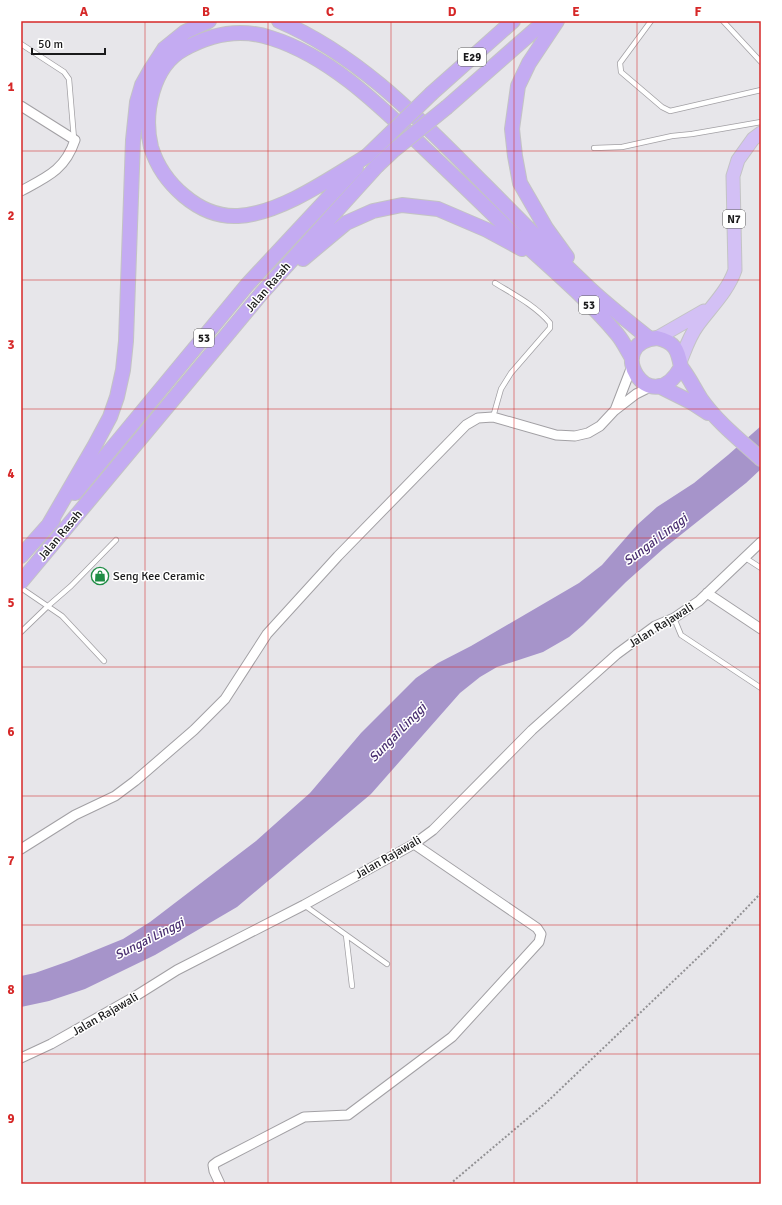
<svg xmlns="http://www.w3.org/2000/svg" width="782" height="1205" viewBox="0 0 782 1205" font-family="Signika,sans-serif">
<rect width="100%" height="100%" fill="#e7e6ea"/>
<path fill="#a694ca" d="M761 426V469L746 483 663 549 626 582 583 625 569 637 543 652 497 667 480 677 460 693 371 794 237 907 155 955 85 989 49 1001 21 1007V976L35 973 69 961 123 939 150 922 256 841 284 816 310 793 361 733 416 678 438 663 471 646 579 583 602 565 637 525 657 507 694 483 728 455Z"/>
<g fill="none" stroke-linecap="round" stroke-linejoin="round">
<defs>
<path id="service" d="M651 21 620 63 621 72 662 107 670 111 761 90
M723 21 761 62
M21 44 64 72 69 79 74 139
M594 148 622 147 672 136 692 134 761 122
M493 417 501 389 511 373 550 328V323C536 306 513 294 495 283
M744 557 761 568
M21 588 62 616 104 661
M674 618 681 635 761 688
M21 632 48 606 71 586 116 540
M304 905 387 964
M346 935 352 986"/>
<path id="minor" d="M21 106 75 140C65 170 47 177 21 191
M615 410 632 366
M707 593 761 629
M21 849 75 815 115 796 135 781 194 730 225 699 267 634 338 556 466 425 478 418 493 417 556 435 575 436 588 433 600 426 614 411 636 394 652 386
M21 1058 51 1044 134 997 177 970 304 905 414 844 433 830 532 730 617 654 655 626 674 618 699 601 761 542
M220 1184 214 1171 213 1165 217 1162 304 1117 348 1115 452 1037 539 942 541 934 537 928 414 844"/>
<path id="primary" d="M657 338 704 311
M680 362C685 350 689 337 697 326 710 308 728 291 735 270L733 176 738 160 753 139 761 133"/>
<path id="trunk" d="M279 21C361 56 422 122 484 184 518 218 552 253 587 286 607 305 629 322 650 339
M557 21 529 63 518 86 512 129 515 156 520 183 546 228 567 257
M432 93 513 21
M447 107 545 21
M367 156C331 178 280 214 238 216 199 218 162 183 151 147 143 114 152 66 184 49 211 34 241 28 271 38 329 56 378 104 421 145 450 173 479 200 507 228 544 262 584 295 617 334 623 341 627 350 632 358
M303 259 346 223 373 211 402 205 438 209 487 230 522 249
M657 338C675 342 678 350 681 367 650 423 602 343 657 338Z
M681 367C689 377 694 388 701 399 717 422 740 440 761 459
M659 386 691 402 708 413
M75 493 247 285 356 168
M48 526 95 445 110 417 117 397 123 370 126 341 133 140 137 102 142 85 151 69 164 49 185 32 209 21
M21 556 53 520
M21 582 261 294 377 166"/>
</defs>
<use href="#service" stroke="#a2a0a4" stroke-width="6"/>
<use href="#minor" stroke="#a2a0a4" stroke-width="11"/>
<use href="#primary" stroke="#c3c3c4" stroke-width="15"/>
<use href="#trunk" stroke="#c3c3c4" stroke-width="16"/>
<path stroke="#929194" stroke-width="2" stroke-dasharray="2 2" stroke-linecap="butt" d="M450 1184 547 1102 711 945 761 893"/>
<use href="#service" stroke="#fff" stroke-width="4.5"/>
<use href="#minor" stroke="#fff" stroke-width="9"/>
<use href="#primary" stroke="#d3c0f5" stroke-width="13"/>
<use href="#trunk" stroke="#c4abf2" stroke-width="14"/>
<defs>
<path id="trunk-bridge" d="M367 156 432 93
M377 166 394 150 447 107"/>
</defs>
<use href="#trunk-bridge" stroke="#c3c3c4" stroke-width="16" stroke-linecap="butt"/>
<use href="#trunk-bridge" stroke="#c4abf2" stroke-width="14"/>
</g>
<path fill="none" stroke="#d62828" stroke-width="1" stroke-opacity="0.55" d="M145 21V1184M268 21V1184M391 21V1184M514 21V1184M637 21V1184M21 151H761M21 280H761M21 409H761M21 538H761M21 667H761M21 796H761M21 925H761M21 1054H761"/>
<defs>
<symbol id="shop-ring" viewBox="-11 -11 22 22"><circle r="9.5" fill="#fff" stroke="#1f8d45" stroke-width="1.5"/><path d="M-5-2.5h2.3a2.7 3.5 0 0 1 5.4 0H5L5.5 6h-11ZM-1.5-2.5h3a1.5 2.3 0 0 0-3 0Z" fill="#1f8d45"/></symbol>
</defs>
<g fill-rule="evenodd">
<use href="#shop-ring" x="90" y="566" width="20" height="20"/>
</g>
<g text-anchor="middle" stroke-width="3" stroke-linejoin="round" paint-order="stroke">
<g fill="#fff" stroke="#5f5f5f" stroke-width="1">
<rect x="458" y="48" width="28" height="18" rx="3"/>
<rect x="723" y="210" width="22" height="18" rx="3"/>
<rect x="579" y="296" width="20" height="18" rx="3"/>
<rect x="194" y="329" width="20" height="18" rx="3"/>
</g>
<g font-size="11" font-weight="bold" fill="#1a1a1b">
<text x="472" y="61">E29</text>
<text x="734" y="223">N7</text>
<text x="589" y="309">53</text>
<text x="204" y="342">53</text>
</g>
<g font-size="12" fill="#1a1a1b" stroke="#fff">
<text transform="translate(268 287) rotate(-49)" y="4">Jalan Rasah</text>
<text transform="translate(60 535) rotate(-50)" y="4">Jalan Rasah</text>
<text transform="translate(661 625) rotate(-32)" y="4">Jalan Rajawali</text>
<text transform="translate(388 857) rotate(-30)" y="4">Jalan Rajawali</text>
<text transform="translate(105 1014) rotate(-30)" y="4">Jalan Rajawali</text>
</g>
<g font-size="12" fill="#1a1a1b" stroke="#fff" text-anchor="start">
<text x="113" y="580">Seng Kee Ceramic</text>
</g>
<g font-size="13" font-style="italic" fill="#492e70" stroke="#fff">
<text transform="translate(655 539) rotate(-37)" y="5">Sungai Linggi</text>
<text transform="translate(397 732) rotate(-46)" y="5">Sungai Linggi</text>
<text transform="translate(149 938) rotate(-27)" y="5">Sungai Linggi</text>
</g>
</g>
<rect width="782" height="1205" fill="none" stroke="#ffffff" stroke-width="44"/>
<path d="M32 48v6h73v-6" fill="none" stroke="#1a1a1b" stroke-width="2"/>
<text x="38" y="48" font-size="12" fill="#1a1a1b" stroke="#ffffff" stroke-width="3" paint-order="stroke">50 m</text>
<rect x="22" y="22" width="738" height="1161" fill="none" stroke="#d62828" stroke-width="1.5"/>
<g font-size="13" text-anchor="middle" font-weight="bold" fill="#d62828">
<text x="84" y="16">A</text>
<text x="206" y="16">B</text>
<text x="330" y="16">C</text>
<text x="452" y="16">D</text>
<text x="576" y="16">E</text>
<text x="698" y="16">F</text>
<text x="11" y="91">1</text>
<text x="11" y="220">2</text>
<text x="11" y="349">3</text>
<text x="11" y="478">4</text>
<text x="11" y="607">5</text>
<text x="11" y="736">6</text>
<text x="11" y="865">7</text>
<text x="11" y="994">8</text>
<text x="11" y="1123">9</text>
</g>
</svg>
